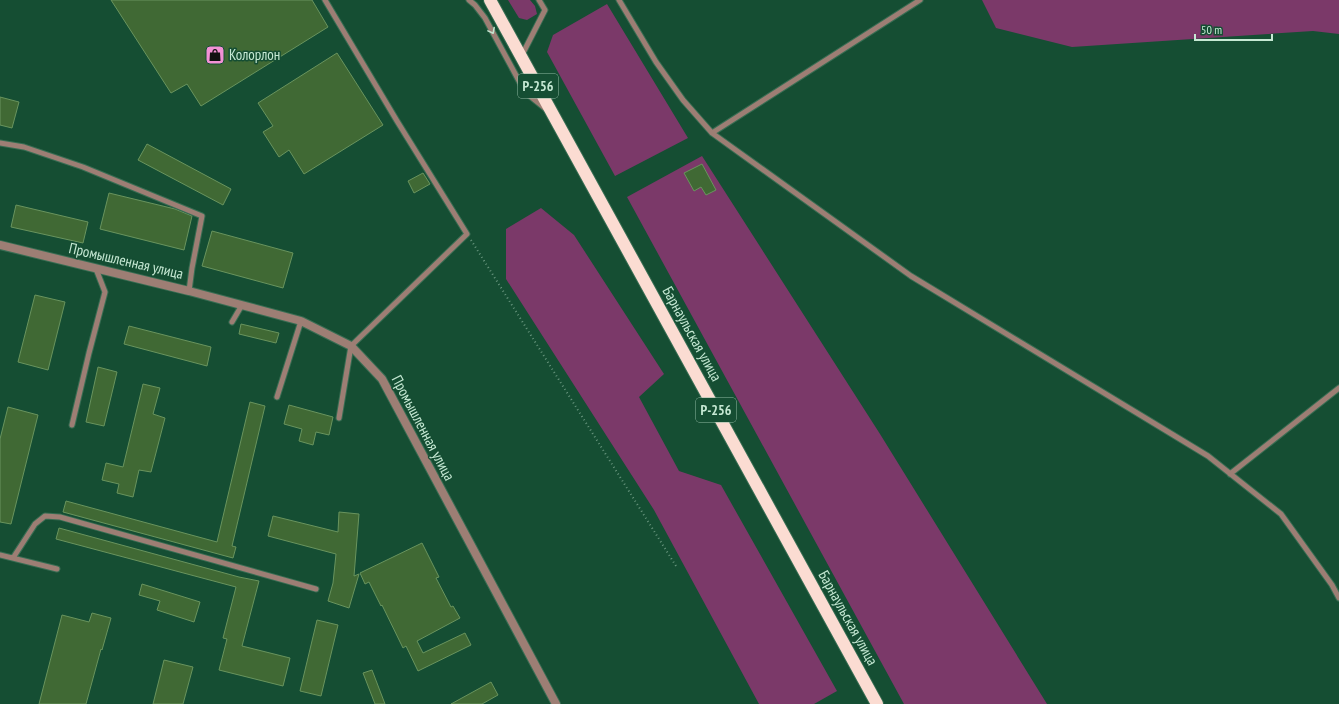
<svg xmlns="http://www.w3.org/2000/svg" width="1339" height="704" viewBox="0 0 1339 704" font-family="'PT Sans Narrow',sans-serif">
<rect width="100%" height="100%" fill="#154e33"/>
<path fill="#7b3969" d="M508 0H530L535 6 537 14 527 20 519 18Z
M982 0H1339V34L1313 31 1072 47 996 28Z
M607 4 688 138 615 176 547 52 553 35Z
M702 156 880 434 1047 704H904L627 197Z
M541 208 574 235 664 374 639 397 679 471 721 485 837 691 814 704H759L654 510 506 279V229Z"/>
<path fill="#406934" stroke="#69945e" d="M111 0H312L328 27 201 106 187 84 171 93Z
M337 53 383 125 304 174 289 150 279 157 263 132 273 126 258 103Z
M0 97 19 102 12 128 0 125Z
M147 144 231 189 223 205 138 160Z
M702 164 716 190 706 195 701 187 694 191 684 173Z
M423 173 430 184 414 193 408 181Z
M109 193 175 209 192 216 184 250 100 229Z
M16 205 88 222 83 243 11 227Z
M212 231 293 253 283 288 202 266Z
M35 295 65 302 48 370 18 362Z
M241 324 279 333 276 343 239 334Z
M129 326 211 347 207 366 124 344Z
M98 367 117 372 104 426 86 422Z
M143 384 160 388 153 414 165 418 151 472 139 470 133 497 117 493 119 484 102 480 106 463 123 467Z
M250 402 265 406 232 546 236 547 233 558 63 512 66 501 217 542Z
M289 405 333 417 329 435 316 432 313 445 299 441 302 429 284 424Z
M8 407 38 415 11 524 0 522V439Z
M339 512 359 514 354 576 359 574 349 608 328 601 333 583 336 554 268 536 273 516 338 532Z
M59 528 239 577 259 581 242 646 290 658 283 686 219 670 227 639 223 638 236 587 56 539Z
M422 543 439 577 436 578 451 607 453 606 460 618 417 641 423 653 465 633 471 645 418 671 406 646 403 648 382 605 381 606 369 582 365 584 360 573Z
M142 584 200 602 194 622 157 610 160 601 139 595Z
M92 613 111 618 102 650 101 649 86 704H39L62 615 89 622Z
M317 620 338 625 321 696 300 691Z
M164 660 193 667 183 704H153Z
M372 670 385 704H375L363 673Z
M491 682 498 695 482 704H451Z"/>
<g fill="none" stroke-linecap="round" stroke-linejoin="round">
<defs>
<path id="lane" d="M325 0 397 121 467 234 351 346 339 418
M469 0 475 5 485 18 525 92 546 109
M619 0 656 62 683 100 712 133 911 276 1208 456 1281 514 1332 585 1339 598
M522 55 545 10 539 0
M712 133 920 0
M0 143 24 147 83 167 202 216 192 268 189 291
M232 322 242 305
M277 397 301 321
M72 425 89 353 105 292 96 269
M1230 474 1339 388
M0 555 57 569
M13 558 35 524 45 516 60 517 316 589"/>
<path id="street" d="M0 245 189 291 301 321 351 346 382 379 556 704"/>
<path id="highway" d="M490 0 877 704"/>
</defs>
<use href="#lane" stroke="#386d53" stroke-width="7"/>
<use href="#street" stroke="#386d53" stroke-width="10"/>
<use href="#highway" stroke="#386d53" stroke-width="14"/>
<path stroke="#67957d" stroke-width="2" stroke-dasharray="1 3" stroke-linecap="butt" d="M471 240 676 566"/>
<use href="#lane" stroke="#9d7e74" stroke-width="5"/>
<use href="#street" stroke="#9d7e74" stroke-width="8"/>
<use href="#highway" stroke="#fbdcd2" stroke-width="12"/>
</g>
<defs><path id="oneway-chevron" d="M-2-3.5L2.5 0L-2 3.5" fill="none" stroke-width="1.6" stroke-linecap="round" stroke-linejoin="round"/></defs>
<use stroke="#c4e4cf" href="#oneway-chevron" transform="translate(492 31) rotate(62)"/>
<defs>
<symbol id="shop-square" viewBox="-11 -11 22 22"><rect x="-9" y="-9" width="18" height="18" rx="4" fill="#f391d5" stroke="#154e33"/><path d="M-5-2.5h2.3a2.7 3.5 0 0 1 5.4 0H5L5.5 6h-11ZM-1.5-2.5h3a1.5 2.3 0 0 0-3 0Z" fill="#111"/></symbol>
</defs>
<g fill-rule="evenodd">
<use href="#shop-square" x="204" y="44" width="22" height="22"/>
</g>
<g text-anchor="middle" stroke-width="3" stroke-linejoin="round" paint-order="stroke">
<g fill="#154e33" stroke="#91baa4" stroke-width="1">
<rect x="518" y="74" width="40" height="24" rx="3"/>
<rect x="696" y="398" width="40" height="24" rx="3"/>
</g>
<g font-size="14" font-weight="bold" fill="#c6e9d4">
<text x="538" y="91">Р-256</text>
<text x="716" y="415">Р-256</text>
</g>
<g font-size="15" fill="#c6e9d4" stroke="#154e33" text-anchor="start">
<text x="229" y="60">Колорлон</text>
</g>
<g font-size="15" fill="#c6e9d4" stroke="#154e33">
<text transform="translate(126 261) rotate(13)" y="5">Промышленная улица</text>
<text transform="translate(692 334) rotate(61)" y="5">Барнаульская улица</text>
<text transform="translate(423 428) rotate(62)" y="5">Промышленная улица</text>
<text transform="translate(848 618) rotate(61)" y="5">Барнаульская улица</text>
</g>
</g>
<path d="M1195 34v6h77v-6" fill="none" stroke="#c6e9d4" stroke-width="2"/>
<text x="1201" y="34" font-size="12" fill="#c6e9d4" stroke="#154e33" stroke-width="3" paint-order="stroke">50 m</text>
</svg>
